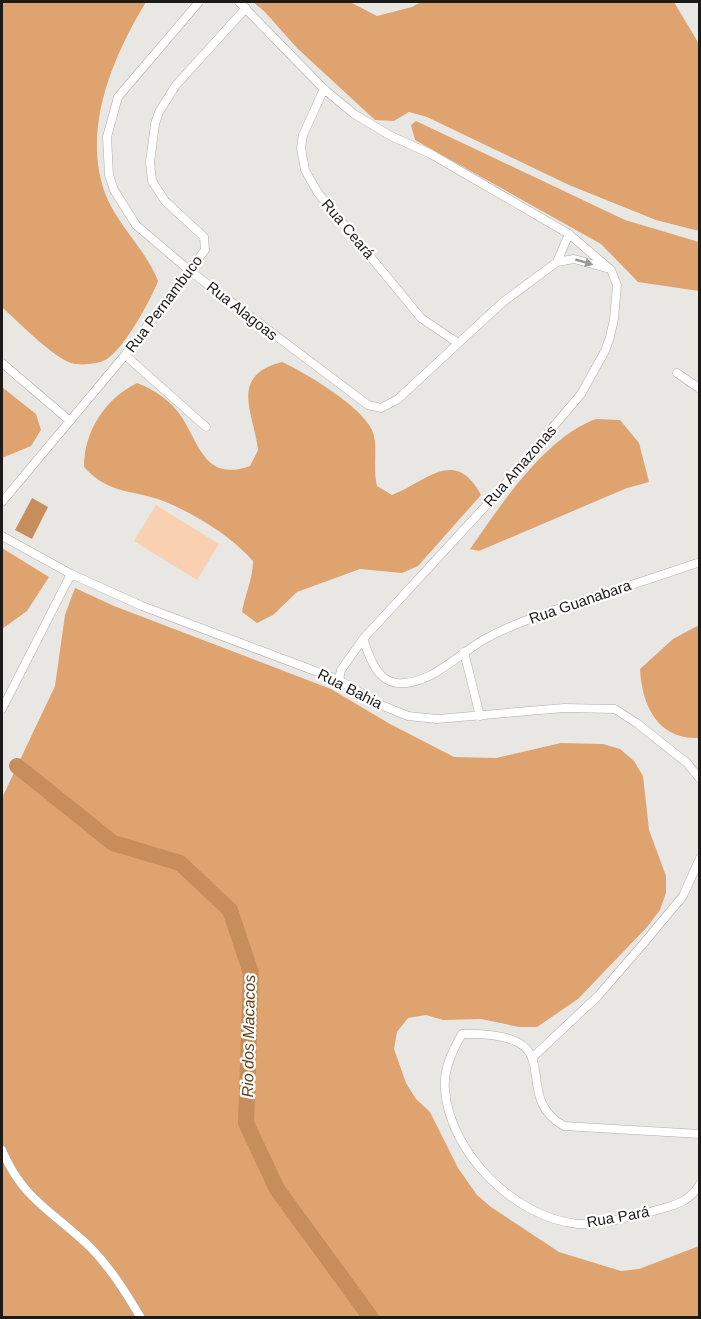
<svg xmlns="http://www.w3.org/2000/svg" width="701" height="1319" viewBox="0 0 701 1319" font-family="Helvetica,sans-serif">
<rect width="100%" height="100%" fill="#e9e7e4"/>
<path fill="#f9d1b0" d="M156 505 219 544 197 580 134 541Z"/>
<path fill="#dfa36f" d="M2 2H146C112 58 80 133 107 198 120 228 146 250 158 281 151 300 125 347 107 359 99 364 81 366 71 363 53 357 17 321 2 307Z
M253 2H350L377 16 412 7 421 2H674L699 44V231L656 220 569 185 427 117 409 112 394 121 375 120 297 48 265 12Z
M416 121 625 220 699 242V291L638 282 601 244 415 140 411 125Z
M282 362C306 373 361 406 372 430 379 446 372 466 377 486L392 495C426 482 455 446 481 495L418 566 402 573 360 569 297 592 273 615 257 623 242 612C245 594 253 579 253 561 231 536 198 516 168 503 136 489 110 496 84 467 84 431 105 399 137 383 155 390 170 400 181 416 200 445 205 482 250 466L258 450C254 413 228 376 282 362Z
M2 387 36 414 41 430 31 446 2 458Z
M596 419 620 420 639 443 649 482 627 488 479 551 470 549C501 505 544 438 596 419Z
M2 548 49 577 27 611 2 629Z
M75 588 114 606 331 689 390 724 454 757 496 758 561 743 603 744 620 749 634 761 643 776 649 830 666 876V893L660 910 647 927 578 999 537 1027H519L481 1019 443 1020 426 1015 408 1018 397 1032 394 1049 406 1083 416 1099 430 1112 458 1168 477 1195 491 1207 559 1252 621 1271 639 1269 699 1246V1317H2V798L55 686 65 615Z
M699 625V738C658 740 642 706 640 669L673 639Z"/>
<path fill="#c78d5a" d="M32 498 48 507 32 539 15 530Z"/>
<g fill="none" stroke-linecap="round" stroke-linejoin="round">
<path stroke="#c78d5a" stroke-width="16" d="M17 766 113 843 180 863 230 910 251 973 246 1123 277 1189 371 1318"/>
<defs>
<path id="minor" d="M199 2 118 97 107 137 109 175 114 190 136 225 190 271 368 405 381 408 398 399 503 302 557 262 574 259 610 269
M239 2 324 89 354 114 391 136 431 154 569 234 611 270 617 285 614 319 610 337 605 351 581 394 493 498 363 639 341 670 339 680
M324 89 303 135 301 148 305 170 318 193 421 318 458 343
M557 262 569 234
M125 355 206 427
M2 363 70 421
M677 373 700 389
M2 502 125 355 205 250 204 237 165 201 152 181 150 162 155 124 159 112 176 85 246 8
M2 536 71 574 142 606 339 680 381 705 408 716 437 719 564 708 615 709 638 724 687 763 700 779
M363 639C369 655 376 681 397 683 430 686 458 654 485 639 514 623 547 613 578 602 619 589 659 576 700 562
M464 652 480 716
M2 709 71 574
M533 1057 598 996 643 944 683 896 700 858
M700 1134 564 1126C506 1093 577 1031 462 1034 452 1051 443 1070 445 1090 450 1153 515 1218 578 1224 597 1225 631 1217 650 1212 670 1206 689 1204 700 1184
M2 1150C23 1201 56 1213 92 1249 112 1270 126 1293 141 1318"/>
</defs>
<use href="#minor" stroke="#afacaa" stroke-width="9"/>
<use href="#minor" stroke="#fff" stroke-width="8"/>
</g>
<defs><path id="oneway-solid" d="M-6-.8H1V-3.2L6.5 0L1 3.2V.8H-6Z" transform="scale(1.5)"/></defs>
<use fill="#999898" href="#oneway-solid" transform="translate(584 262) rotate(16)"/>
<g text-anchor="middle" stroke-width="4.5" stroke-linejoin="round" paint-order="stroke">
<g font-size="15" fill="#1c1b1a" stroke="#fff">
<text transform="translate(348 229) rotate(50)" y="5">Rua Ceará</text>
<text transform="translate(164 304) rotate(-53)" y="5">Rua Pernambuco</text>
<text transform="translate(242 311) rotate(38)" y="5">Rua Alagoas</text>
<text transform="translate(520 466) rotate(-49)" y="5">Rua Amazonas</text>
<text transform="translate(580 602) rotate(-19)" y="5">Rua Guanabara</text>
<text transform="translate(350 689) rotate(27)" y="5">Rua Bahia</text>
<text transform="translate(618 1217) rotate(-10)" y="5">Rua Pará</text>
</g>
<g font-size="16" font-style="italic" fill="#69411a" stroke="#fff">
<text transform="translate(248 1036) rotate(-89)" y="6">Rio dos Macacos</text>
</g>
</g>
<rect width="701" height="1319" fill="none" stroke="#1c1b1a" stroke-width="6"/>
</svg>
